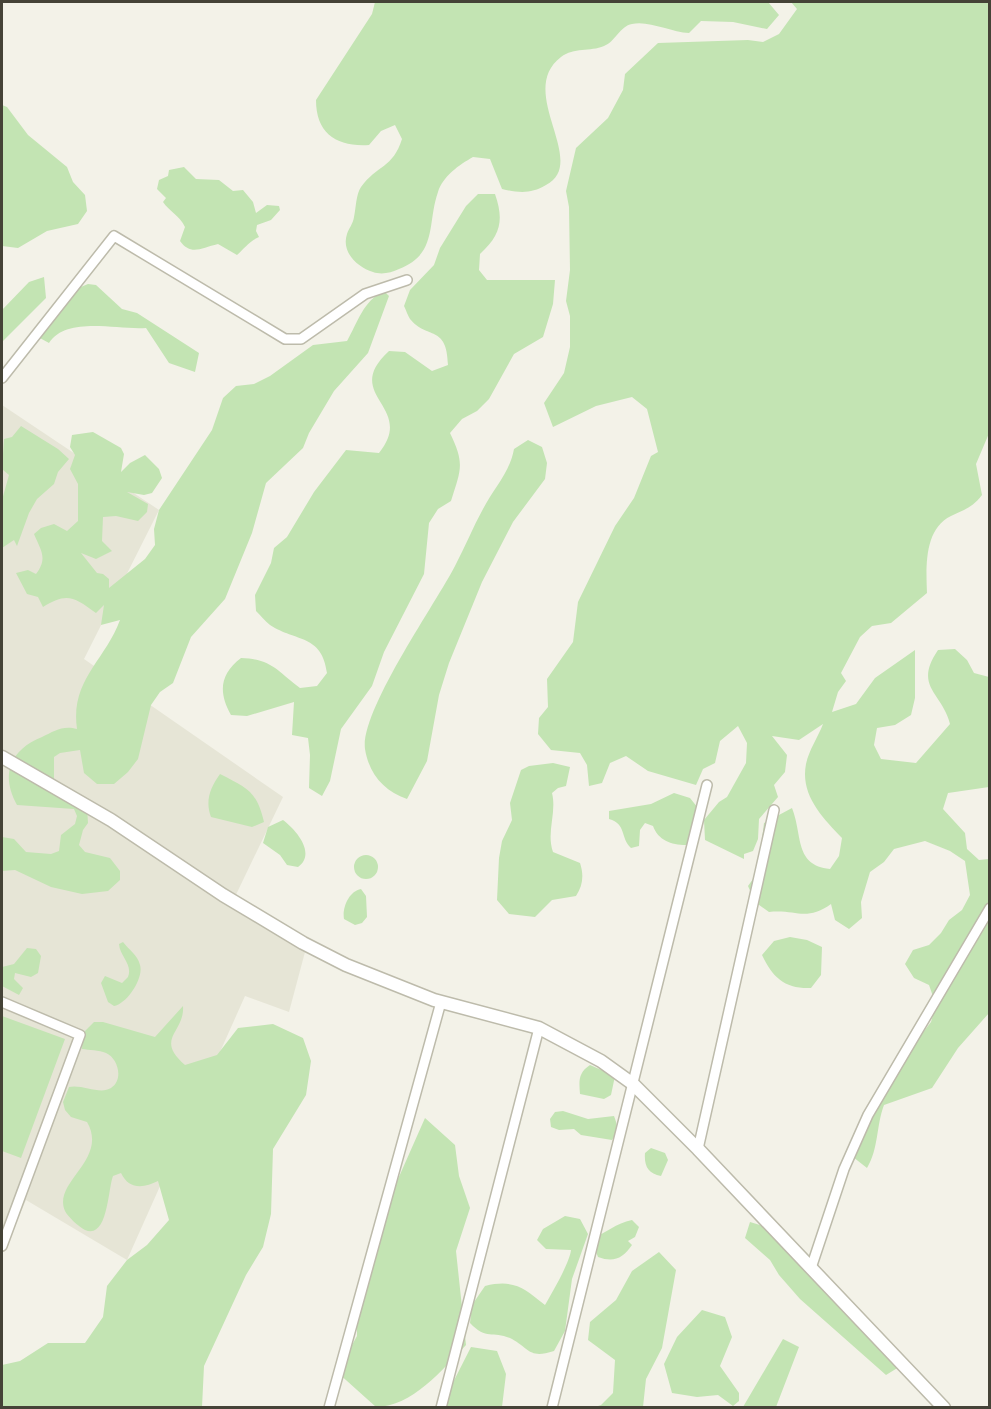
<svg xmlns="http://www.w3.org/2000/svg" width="991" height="1409" viewBox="0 0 991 1409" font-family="Raleway,sans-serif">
<rect width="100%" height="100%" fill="#f3f2e8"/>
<path fill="#e6e5d6" d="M2 405 159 510 84 659 283 797 232 903 305 952 289 1012 245 996 127 1260 26 1200 5 1249 2 1247Z"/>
<path fill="#c3e4b3" d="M375 2H768L779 15 767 29 733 22 701 21 689 33C671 32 648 20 632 24 620 26 615 42 604 46 590 52 574 47 561 57 515 92 590 162 546 185 531 194 519 193 502 189L490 159 473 157C459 165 443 176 438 192 427 223 438 254 399 269 391 273 381 275 373 272 357 267 341 252 347 234 349 228 353 224 354 217 356 208 356 194 361 187 377 165 393 168 402 139L395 125 381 131 369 145C337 147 316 134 316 100L372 14Z
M791 2H989L990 431 976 464 982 495C972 508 965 509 951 516 924 529 926 567 927 593L891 623 872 626 860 637 841 673 846 681 838 692 832 712 856 704 875 678 915 650V698L911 715 895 725 877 728 874 745 881 759 916 763 950 724C942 692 913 687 938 650L955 649 967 660 974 673 989 677V787L948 793 943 809 965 833 967 849 979 860 989 859V1013L958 1048 932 1088 884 1105C876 1126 879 1148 867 1168L853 1157 871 1100 931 1022 936 1005 929 985 914 978 905 964 913 950 929 945 941 933 949 920 962 910 970 895 965 861 950 851 925 841 894 849 884 862 870 872 861 902 862 918 849 929 835 920 831 904C806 922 796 909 769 912L755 902 748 886 758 872 764 823 792 808C803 836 794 865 830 869L839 856 842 838C822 817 800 795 806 764 809 750 818 737 823 724L799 740 772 736 787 755 785 772 774 785 778 797 759 819 758 839 753 851 744 854V859L705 840 704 820 719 802 727 797 746 763 747 743 738 726 720 741 715 763 703 769 696 785 648 771 626 756 610 763 602 783 589 786 587 765 580 753 551 750 538 734 539 718 548 707 547 679 573 642 578 602 615 526 634 498 651 456 658 452 647 409 632 397 596 406 553 427 544 403 564 373 570 347V316L566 301 570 270 569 207 566 191 576 148 608 118 623 90 625 74 658 43 748 40 763 42 779 34 797 9Z
M2 105 7 107 28 135 67 167 73 182 85 195 87 211 78 224 47 231 18 248 2 246Z
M184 167 196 179 219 180 233 191 243 190 253 202 256 213 267 205 279 206 280 210 271 220 257 225 256 231 259 237C249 241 244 249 237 255L218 244C201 248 191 256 180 241L185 227C179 215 169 211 163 202L166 198 157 189 159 180 168 176 169 170Z
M478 194H495C504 220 501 235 480 254L479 270 487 280H555L553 304 543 337 514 354 489 399 477 411 462 419 450 433C465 464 461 469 451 501L438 509 429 523 424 574 384 652 372 686 341 729 330 781 322 796 309 788 310 755 308 738 292 735 294 702 247 716 231 715C218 692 220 674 241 658 272 659 277 671 300 688L317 686 327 673C322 634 296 642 270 625 265 621 260 615 256 611L255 595 271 563 274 548 287 537 314 492 346 450 379 453C417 406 340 396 389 351L405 352 432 371 448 365C447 324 427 340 410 319 408 316 406 310 404 306L410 290 434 265 440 248 466 206Z
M44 277 46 298 2 342V310L29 282Z
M88 284 96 285 122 309 137 313 199 353 195 372 169 363 146 328C115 330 67 316 49 343L38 337 69 292Z
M384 291 389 296 368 353 334 391 309 433 303 448 266 483 252 533 225 599 191 637 173 683 160 692 151 705 138 759 128 772 114 784H97L84 773 80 750 60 753 54 757V782L87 807 88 823 83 830 79 845 85 852 110 858 120 871V880L108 891 82 894 51 887 15 870 2 871V837L14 839 26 852 51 854 59 851 61 835 75 824 77 816 74 809 17 805C0 774 10 750 42 737 54 731 63 725 77 729 70 680 105 661 120 620L101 625 104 605 96 613C74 597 67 592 43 607L38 597 27 594 16 573 28 570 36 574C48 558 41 551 34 534L41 528 54 524 67 531 78 521V484L70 469 75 455 70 447 72 435 93 432 121 448 124 454 121 472 130 463 145 455 159 469 162 478 152 493 144 495 127 492 148 504 147 512 138 521 116 516 103 517 102 541 112 551 96 559 81 553 97 573 103 574 109 579V588L145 559 155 545 154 529 159 510 212 430 223 398 236 386 254 384 270 376 313 345 347 341C358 322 363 301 384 291Z
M21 426 58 449 69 459 58 472 54 484 37 499 29 513 17 546 14 540 2 548V500L9 475 2 469 4 439 12 437Z
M528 440 542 447 547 463 545 479 513 522 482 582 449 663 439 695 427 761 407 799C384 791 369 774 365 749 360 711 436 603 455 566 465 547 473 527 483 509 494 488 510 472 514 449Z
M553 763 570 767 566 786 558 788 552 793C557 813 546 832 553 852L580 863C584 875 583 885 576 896L552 900 535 917 509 914 497 900 499 858 502 841 512 820 510 803 521 770 529 766Z
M220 774C247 788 257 791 264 822L252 827 211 817C205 801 210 788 220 774Z
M674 793 690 798 698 808 691 839 686 845C671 845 658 840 653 826L645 823 640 830 639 846 631 848C620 838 627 824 609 819V811L651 804Z
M283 820C295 829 317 853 298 867L287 865 280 855 263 843 268 827Z
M354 867a12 12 0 1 1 24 0a12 12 0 1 1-24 0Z
M361 889 366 896 367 917 362 923 355 925 344 919C342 908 349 891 361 889Z
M790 937 807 940 822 947 821 975 811 988C785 989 773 978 762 955L774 941Z
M123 942C128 949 138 955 140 965 144 978 127 1004 114 1006L108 1002 101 983 105 976 122 983 128 977C133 964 120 957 119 944Z
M27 948 36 949 41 956 38 973 31 977 15 973 14 979 23 988 19 995 2 986V967L14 964Z
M183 1006C185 1033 154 1038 185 1065L217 1055 238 1028 273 1024 303 1038 311 1061 306 1095 273 1149 271 1214 263 1247 246 1275 204 1366 202 1407H2V1365L20 1361 48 1343H85L103 1317 107 1286 127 1260 147 1245 169 1220 158 1181C144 1188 129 1190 121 1173L113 1176C108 1188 108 1240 85 1230 79 1227 68 1217 65 1211 52 1182 109 1160 87 1122L71 1117 65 1110 63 1102 69 1087C82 1084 100 1095 111 1088 124 1080 118 1058 106 1053 99 1050 89 1050 82 1049L83 1033 94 1022H103L155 1037Z
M2 1016 65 1039 21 1158 2 1151Z
M590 1065 615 1076 611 1095 604 1099 580 1094C579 1081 578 1073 590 1065Z
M563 1111 588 1119 614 1116C618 1126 618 1131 612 1140L581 1135 574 1129 559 1130 551 1127 550 1119 555 1112Z
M425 1118 455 1145 459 1176 470 1208 456 1251 466 1345C443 1369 412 1407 376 1407L337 1372 357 1336V1309L375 1231Z
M651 1148 665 1153 668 1160 661 1176C648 1174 644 1166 645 1153Z
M565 1216 580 1219 588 1234 572 1279 565 1331 554 1351C529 1359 530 1349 512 1339 493 1330 487 1341 470 1323L472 1305 485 1286C514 1279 524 1288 545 1305 552 1293 570 1262 571 1250L546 1249 537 1240 543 1229Z
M632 1220 639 1227 635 1237 628 1241 632 1245C623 1258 614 1263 598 1257L591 1239C606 1233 616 1223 632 1220Z
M750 1222 777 1230 899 1367 886 1375 800 1299 779 1275 770 1260 745 1238Z
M659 1252 676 1270 662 1348 646 1379 643 1407H595L601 1405 613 1393 615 1360 588 1340 590 1322 616 1300 632 1271Z
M702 1310 725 1317 732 1337 720 1366 739 1393V1401L733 1406 718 1395 697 1397 672 1393 664 1364 677 1337Z
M783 1339 799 1347 776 1407H743Z
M471 1347 497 1351 506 1374 502 1407 440 1408Z"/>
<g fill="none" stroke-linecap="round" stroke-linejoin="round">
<defs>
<path id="minor" d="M2 378 114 236 285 339H301L365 294 407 280
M2 1002 80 1035 2 1246
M698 1149 774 810
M811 1268 844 1169 868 1115 990 908
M329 1408 441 1002
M441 1408 539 1028
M552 1408 707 785"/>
<path id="tertiary" d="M2 757 111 820 223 895 303 943 346 965 434 1000 539 1028 601 1061 633 1084 698 1149 944 1408"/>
</defs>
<use href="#minor" stroke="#bdbbab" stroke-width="12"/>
<use href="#tertiary" stroke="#bdbbab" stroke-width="15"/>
<use href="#minor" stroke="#fff" stroke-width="9"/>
<use href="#tertiary" stroke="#fff" stroke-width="12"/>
</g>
<rect width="991" height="1409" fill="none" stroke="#454337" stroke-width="6"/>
</svg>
